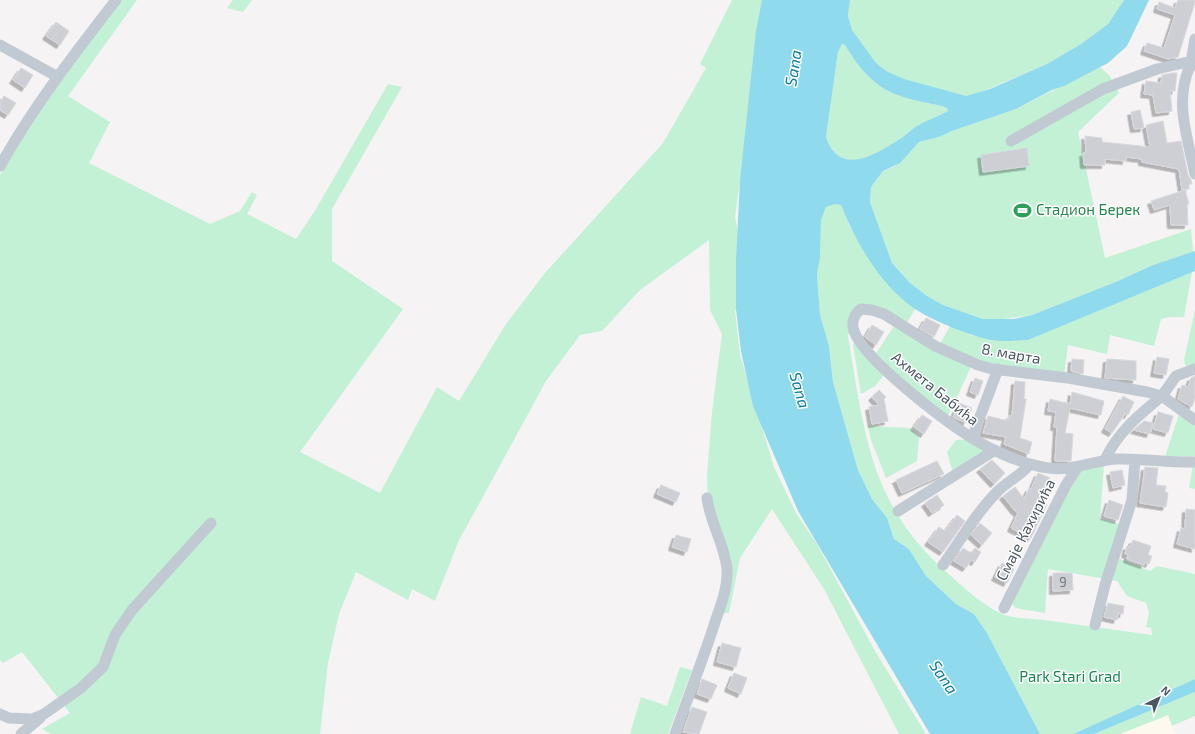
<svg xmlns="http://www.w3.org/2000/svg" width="1195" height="734" viewBox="0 0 1195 734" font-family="'Exo 2',sans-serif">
<defs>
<filter id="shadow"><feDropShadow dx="-3.5" dy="3.5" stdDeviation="0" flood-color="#0004"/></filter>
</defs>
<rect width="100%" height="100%" fill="#f5f3f3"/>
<path fill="#fdf9ef" d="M1169 715 1176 734H1120Z"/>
<path fill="#c3f1d5" d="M121 0H137L68 96 110 122 89 163 210 224 240 211 252 192 257 195 247 214 296 239 316 209 388 84 402 87 332 209V261L403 309 300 452 380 493 437 387 459 401 506 324 545 273 663 143 706 68 700 64 732 0H765L735 217 748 282 735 311 740 355 774 467 796 513 817 544 875 651 926 734H899L824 589 772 509 740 558 729 613H722L730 574 708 500 707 476 712 412 722 334 710 310 709 240 640 290 602 331 580 335 546 381 485 493 459 540 435 601 412 589 408 600 356 572 339 614 328 663 320 734H51L42 729 70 713 22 652 3 663 0 660V175C36 114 78 57 121 0Z
M233 0H252L243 12 227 8Z
M850 0H1124L1108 24 1081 44 1047 64 967 98 902 90 855 43 848 16Z
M842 44 845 45C859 69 876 89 903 97 916 101 929 103 942 106L947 108 948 111C937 117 926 121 915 127 911 130 908 134 903 137 878 154 840 179 826 137L838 52Z
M1100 67 1110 76 1119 93 1078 132 1105 258 1191 229 1193 252 1153 265 1118 281 1032 315 997 320 983 319 943 305 927 296 910 283 892 263 870 202 871 187 883 171 895 166 919 142 939 137 952 131 1016 109Z
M835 204 841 205 850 227 898 294 915 309 905 326 871 305 851 328 848 336C865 436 870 508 953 578 968 591 984 606 1002 614 1014 619 1031 618 1044 620 1080 625 1116 630 1152 635L1151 628 1146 627 1149 613 1146 603 1127 596 1117 581 1048 569 1045 613 1020 609 1014 607 1012 602 1063 496 1081 471 1104 464 1100 519 1127 526 1118 558 1150 571 1157 566 1195 574V679L1073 734H1040L987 633 974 614 956 604 926 576 909 549 894 539 887 518 872 499 858 470 833 382 829 346 820 315 817 273 820 259 821 220 826 207Z
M1192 272 1184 317H1170L1161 319 1154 346 1110 335 1107 354 1068 345 1064 376 991 365 939 346 950 326 973 336 1028 340Z
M1195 310V366L1189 368 1185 365 1184 360Z
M894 326 971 367 948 416 935 407 875 355Z
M855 341 885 374 875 386 861 394 853 345Z
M1179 414 1195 424V456L1165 457Z
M868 426 910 428 919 437 917 461 886 478 871 440Z
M969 439 987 450 953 473 947 452 956 440Z
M1193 465H1195V489L1189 488Z
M680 667 692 670 668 734H630L641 697 667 706Z
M1195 692V716L1172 726 1168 715 1120 734H1094Z"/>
<path fill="#90daee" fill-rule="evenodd" d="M762 0H850L848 16 852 30 876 63 886 71 904 79 966 96 990 89 1047 64 1081 44 1108 24 1124 0H1149L1127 46 1108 63 1064 86 1052 90 1016 109 952 131 939 137 919 142 900 163 883 171 871 187 870 202 892 263 910 283 927 296 943 305 983 319H1014L1032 315 1118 281 1153 265 1195 251V271L1028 340C1020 340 1012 341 1004 341 987 341 969 334 953 328 940 322 927 317 915 309 881 286 856 243 841 205L835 204 826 207 821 220 820 259 817 273 820 315 829 346 833 382 858 470 872 499 887 518 894 539 909 549 926 576 956 604 974 614 987 633 1040 734H930L798 511 753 406 741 351 736 309V261L740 180 756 31ZM842 44 845 45C859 69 876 89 903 97 916 101 929 103 942 106L947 108 948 111C937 117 925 121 915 127 911 130 907 134 903 137 878 153 840 179 826 137L838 52Z
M1195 679V692L1094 734H1073Z"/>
<path fill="#cdcfd5" stroke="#d7d9de" filter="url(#shadow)" d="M1178 0H1195V2L1178 57 1168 59 1144 51 1147 43 1164 48 1175 15 1157 9 1159 2 1175 8Z
M56 22 69 31 60 45 46 36Z
M21 68 33 75 25 88 13 80Z
M1172 73H1177L1175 91 1170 90 1172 111 1156 113 1153 95 1144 94 1146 81 1161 83 1162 75Z
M4 96 16 103 8 115 0 110V103Z
M1140 110 1144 128 1134 129 1131 112Z
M1163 121 1167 143 1181 141 1188 175 1191 180 1192 184H1189V189L1182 190 1179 169 1142 162V159L1126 157V161L1105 159V165H1084L1083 153H1086L1085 136 1102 138V142L1150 147 1146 125Z
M1027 148 1029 166 983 172 981 155Z
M1185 190 1189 204H1187L1188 225H1171L1170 205 1154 210 1151 201Z
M926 318 940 325 934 337 920 329Z
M872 325 884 332 876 345 865 337Z
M1157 357 1169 359 1166 375 1154 373Z
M1072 359 1084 360 1083 374 1071 371Z
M1107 359 1136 361V380L1105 378Z
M1195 376V398L1192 407 1178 399 1182 385 1188 387 1191 378Z
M975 378 983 381 978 395 970 392Z
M1015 381 1025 382 1024 399H1026L1020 438 1032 442 1029 454 1004 444 1006 437 983 433 988 416 1008 421 1009 416H1012Z
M879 390 886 397 884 399 888 421 872 424 869 407 879 405 872 397Z
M1072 392 1104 401 1101 415 1070 408 1065 433 1073 434 1071 461H1055L1057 427H1054L1056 412 1048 411 1050 399 1070 404Z
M1123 396 1134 402 1128 415 1125 414 1112 433 1105 429Z
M959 403 972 408 966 423 953 417Z
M1158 412 1173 416 1168 433 1153 429Z
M922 415 932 421 924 434 914 427Z
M1144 421 1153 423 1150 434 1134 430Z
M992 460 1005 473 994 484 980 469Z
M937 461 944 474 902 493 896 480Z
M1145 467 1158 468 1156 485 1166 486 1165 492 1168 493 1166 507 1140 503Z
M1122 470 1125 485 1113 488 1110 472Z
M1038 473 1050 478 1041 501 1047 504 1031 538 1011 528 1018 513 1015 511 1003 496 1015 487 1024 499 1029 488 1031 489Z
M661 485 680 493 676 502 657 494Z
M937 495 944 505 932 513 925 503Z
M1109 500 1123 505 1118 520 1104 516Z
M1186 509 1195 510V549L1177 544 1181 528 1185 529Z
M957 515 965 521 943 552 928 542 939 527 945 531Z
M980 523 992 533 982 545 971 535Z
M676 535 691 539 687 552 672 547Z
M1133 540 1151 546 1148 555 1152 556 1149 564 1145 562 1144 565 1127 559 1128 555 1125 554 1127 546 1130 547Z
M963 548 971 553 975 548 981 552 975 562 971 560 966 568 954 561Z
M1002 563 1014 569 1007 583 995 577Z
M1053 573H1072L1073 590 1053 591Z
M1108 603 1124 606 1123 614 1118 613 1117 620 1104 617Z
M722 643 741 648 736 667 717 662Z
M734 673 747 678 741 694 728 688Z
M702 679 717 685 711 699 697 694Z
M692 707 707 712 699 734 683 732Z"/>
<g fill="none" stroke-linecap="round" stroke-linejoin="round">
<path stroke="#c1cad2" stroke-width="11" d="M1195 39 1192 56 1195 65
M0 45 58 77
M1192 61C1173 100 1187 134 1195 174
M1011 141 1103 89 1157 69 1192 61
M0 166C33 107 75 53 116 0
M1195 369 1176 376 1162 396 1147 392 1068 378 992 369 978 365 935 346 884 314 872 310 861 309C854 314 851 323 854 331 864 360 945 421 972 438 993 451 1018 462 1042 467 1072 473 1089 461 1116 459 1142 458 1169 463 1195 462
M972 438 998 369
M1105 460C1117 433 1139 415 1162 396L1195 420
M898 511 995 450
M943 565C960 541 976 513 997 492 1007 481 1021 476 1030 464
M1004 608 1066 485 1077 468
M1095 625 1105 585 1132 500 1135 460
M0 714 9 718 32 719 44 714 81 688 103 667 115 635 132 610 211 523
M21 734 40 718
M675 734C688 697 703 660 715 622 721 605 728 587 727 569 725 545 710 523 707 498"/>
</g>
<defs>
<symbol id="stadium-bare" viewBox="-9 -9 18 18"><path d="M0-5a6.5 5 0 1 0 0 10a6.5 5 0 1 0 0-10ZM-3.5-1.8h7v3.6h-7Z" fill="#2e9e5b" stroke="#fff" stroke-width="2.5" paint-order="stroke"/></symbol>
</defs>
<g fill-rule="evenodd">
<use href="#stadium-bare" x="1010" y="198" width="25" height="25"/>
</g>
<g text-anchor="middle" stroke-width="3" stroke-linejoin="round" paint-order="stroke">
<g font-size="13" fill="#6b747e">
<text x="1063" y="587">9</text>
</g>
<g font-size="15" fill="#27864d" stroke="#fff" text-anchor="start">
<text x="1036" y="215">Стадион Берек</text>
</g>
<g font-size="15" fill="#4a5661" stroke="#fff">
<text transform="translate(1011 354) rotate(10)" y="5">8. марта</text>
<text transform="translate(935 389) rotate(39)" y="5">Ахмета Бабића</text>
<text transform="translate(1026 530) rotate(-63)" y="5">Смaје Кахирића</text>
</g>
<g font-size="15" fill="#17864f" stroke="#fff">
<text x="1070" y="682">Park Stari Grad</text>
</g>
<g font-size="16" font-style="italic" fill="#0c7c9b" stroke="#fff">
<text transform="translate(793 68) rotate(-81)" y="6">Sana</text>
<text transform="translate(800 390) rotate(74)" y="6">Sana</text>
<text transform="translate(944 677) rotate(56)" y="6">Sana</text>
</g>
</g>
<g transform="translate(1159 698) rotate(43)" stroke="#ffffff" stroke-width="3" paint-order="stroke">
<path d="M0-3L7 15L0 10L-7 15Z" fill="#4a5661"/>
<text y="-6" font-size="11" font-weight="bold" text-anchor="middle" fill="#4a5661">N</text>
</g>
</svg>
